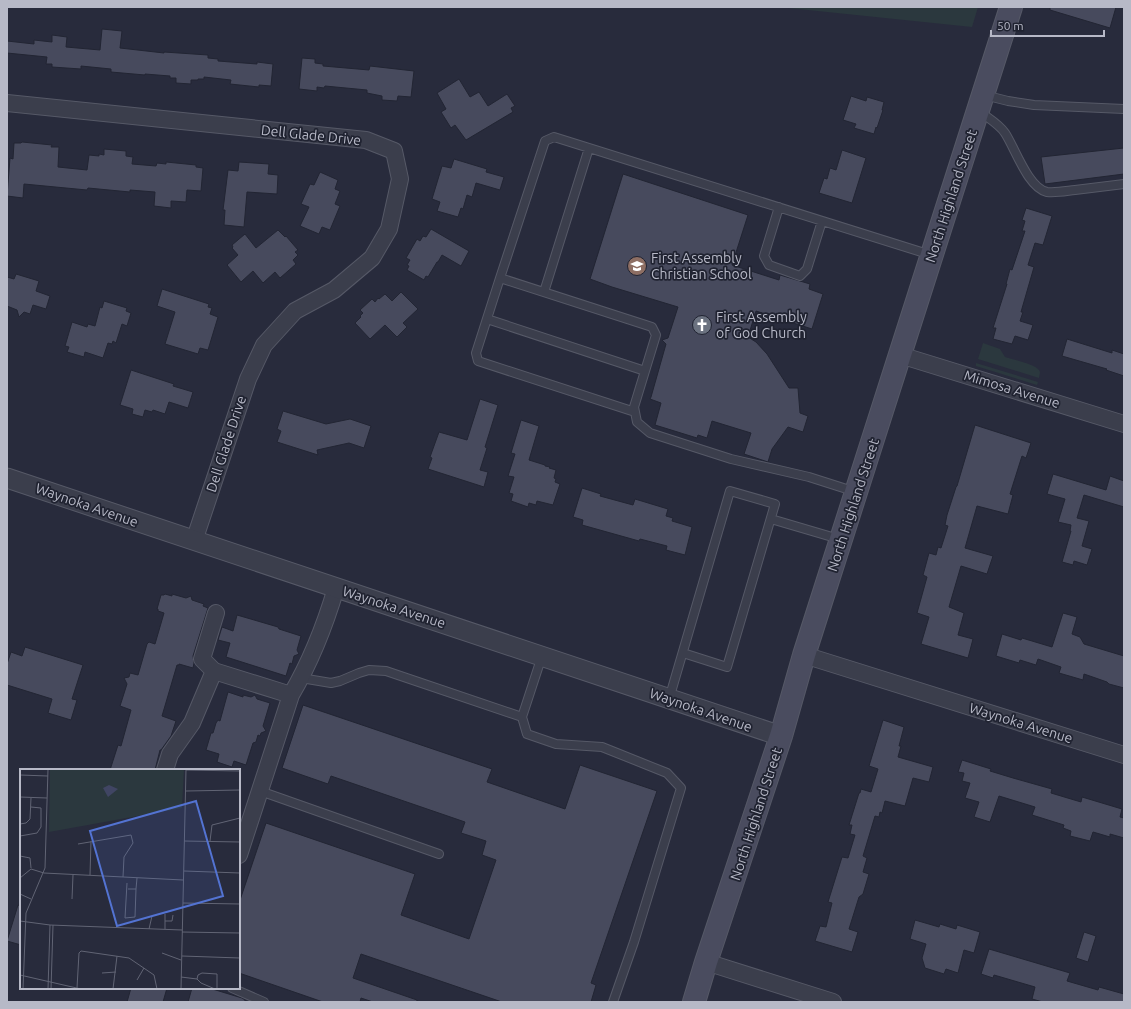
<svg xmlns="http://www.w3.org/2000/svg" width="1131" height="1009" viewBox="0 0 1131 1009" font-family="Ubuntu,sans-serif">
<rect width="100%" height="100%" fill="#282b3c"/>
<path fill="#2b383e" d="M779 7H978L972 27Z
M983 343 1000 349 1005 357C1011 359 1039 365 1040 372 1040 373 1039 377 1039 378L978 359Z
M976 363 1038 382 1037 385 976 366Z"/>
<path fill="#474a5d" stroke="#222533" d="M1050 7H1116L1110 28 1050 10Z
M102 29 122 31 120 48 164 53V52L208 55V58L218 59V61L257 64V62L273 64 271 86 259 85V87L230 84 231 80 204 77V79H198V80H191V84L176 83V78H170V76L145 74V75L111 72V69L81 66V69L52 67V64H46L47 57 7 53V41L34 44V40L52 42V35L67 37 66 47 100 50Z
M302 58 315 59V63L323 64V66L369 70 370 66 414 71 411 97 398 96 397 101 382 100V96L367 93V90L325 86 324 88 317 87V91L299 89Z
M459 79 470 97 479 92 488 106 507 94 515 106 511 108 513 112 466 140 455 125 451 128 441 112 446 109 437 93Z
M851 96 866 101 867 97 884 102 882 110H883L877 128 876 127 874 134 854 128 856 124 843 120Z
M22 142 52 145 51 147H59L58 167 87 170 89 155 99 156V154L104 155V149L126 151V156L133 157 132 164 156 166 157 163 166 164V162L196 165V167L203 168 201 191 187 190 186 202 171 201V208L154 206 155 192 130 190V192L88 188 87 190 24 184 23 198 7 196 10 158 13 159 14 143H21Z
M1124 148V174L1045 184 1041 157Z
M842 150 866 158 852 203 819 193 824 178 827 179 830 168 836 170Z
M454 159 487 169 486 172 504 177 500 190 476 183 472 197 467 195 463 209 461 208 458 217 437 211 440 202 432 199 442 166 451 168Z
M239 162 269 164 268 174 278 175 277 194 247 192 244 227 224 225 225 210H223L228 170 238 171Z
M320 172 338 180 335 189 340 191 335 204 340 206 330 230 322 227 319 234 300 226 309 207 301 204 310 184 314 185Z
M623 174 748 215 732 265 779 280 780 275 810 284 809 289 823 294 812 329 756 311 748 337 756 342 767 354 789 388H798L800 413 808 416 803 432 788 427 772 449 768 462 744 454 751 433 712 421 707 438 698 435 697 438 655 425 661 403 650 399 651 397 666 344 662 340 668 338 678 307 612 287 590 279Z
M1026 208 1052 216 1043 245 1035 243 1028 265 1034 267 1021 312H1023L1020 321 1033 325 1028 340 1015 336 1012 344 993 339 996 328H993L1007 284H1006L1010 269 1012 270 1025 231H1022L1025 221 1022 220Z
M431 229 469 251 461 266 442 255 438 262H437L428 277 426 276 424 280 407 270 409 266 407 265 410 260 406 258 417 239 420 241 423 236 426 237Z
M278 230 285 237 286 236 298 250 295 252 298 255 293 260 296 264 280 278 275 272 263 283 253 271 241 282 227 265 238 255 232 248 233 247 232 245 245 234 256 248Z
M16 274 39 281 36 291 50 296 46 309 33 305 30 314 24 312 19 317 17 310 7 306V277L14 279Z
M162 289 209 304 208 307 212 308 210 314 218 317 208 350 200 348 198 354 165 344 175 312 157 306Z
M401 292 418 309 403 323 407 327 397 337 385 325 370 339 355 323 361 317 360 316 363 313 360 310 372 299 375 302 378 298 379 299 385 294 392 301Z
M104 301 127 308 126 311 131 313 127 326 122 324 116 343 113 341 112 344 108 343 103 358 85 352 84 357 67 352 69 347 65 346 72 322 87 327 88 324 95 326 100 307 102 308Z
M1067 339 1112 353V350L1124 354V376L1106 370 1107 369 1062 356Z
M131 370 174 384 173 386 193 392 188 408 169 402 165 414 153 410 152 412 145 410 143 417 132 414 133 409 120 405Z
M480 399 498 405 485 447 487 448 480 470 488 472 484 487 428 469 432 458 430 457 439 432 467 440Z
M283 411 326 424 350 419 371 426 364 448 349 443 317 450 318 455 277 442 281 431 277 429Z
M521 420 539 426 529 460 545 465V466L550 467 549 468 556 470 554 478 556 479 555 482 560 484 553 505 537 501 536 505 529 503 528 507 511 501 513 494 509 493 514 477 508 476 515 454 511 453Z
M975 425 1031 443 1026 458 1022 456 1010 494 1013 495 1008 514 977 506 965 548 993 556 987 574 961 566 949 607 964 613 958 635 973 639 968 658 921 644 929 617 917 613 927 577 923 575 929 553 936 555 938 547 941 548 948 526 945 525 947 515 956 487 957 486Z
M1053 474 1106 490 1110 476 1124 481V507L1084 495 1077 518 1089 521 1082 546 1092 549 1087 565 1074 561 1073 565 1062 562 1071 531H1070L1071 525 1058 522 1065 499 1047 494Z
M582 488 601 494 600 496 633 505 635 499 668 509 666 516 673 518 672 521 692 527 685 555 666 550 667 546 640 539 639 541 582 525 583 520 573 517Z
M165 594 172 596V594L186 598 191 596 192 600 204 604 203 606 208 608 193 656 194 663 193 668 179 664V665H177L162 716 176 721 171 736 161 750H160L155 770H110L118 745 121 746 131 710 120 706 127 684 124 678 129 677 130 673 138 675 147 644 149 642 155 644 164 613 158 611V609H157L161 595H164Z
M1063 613 1077 617 1072 634 1080 637 1084 644 1124 656V688L1109 684 1107 682 1084 674 1083 680 1059 673 1061 667 1038 659 1036 665 1020 660 1019 663 996 656 1002 634 1021 640 1022 638 1052 647Z
M237 615 278 627 279 629 301 636 297 650 299 654 294 656 292 664 290 663 286 676 226 657 230 643 218 640 222 627 233 631Z
M25 647 83 665 72 699 77 700 71 720 48 713 52 699 7 685V664L11 652 22 656Z
M228 692 243 697V695L251 697 255 695 257 699 270 703 263 726 266 731 261 733 260 736 258 735 256 742 253 743 246 765 234 761 232 767 217 762 219 754 206 750 211 733H213L216 723 218 720 220 721Z
M303 705 492 769 487 782 565 809 580 765 657 791 591 983 596 985 591 1002H502L361 954 353 978 417 1000V1002H373L361 998 360 1002H323L239 973V903L266 823 415 874 401 915 469 939 496 860 482 855 486 841 461 833 465 822 331 776 328 784 282 768Z
M883 720 904 727 899 746H901L898 757 933 767 929 782 913 778 905 806 885 801 882 813 880 812 879 817 875 816 863 856 867 858 863 872 869 874 863 894 859 897 849 929 858 932 852 952 815 941 820 926 826 927 832 903 828 902 842 857 848 858 855 835 850 834 852 825H849L859 793H860L861 789 871 792 878 769 869 766Z
M962 760 991 769 990 771 1013 778 1052 789 1051 793 1081 802 1082 797 1122 809 1120 817 1124 818V838L1110 834V837L1093 832 1090 841 1070 836 1071 831 1063 828 1064 825 1032 815 1035 807 999 796 990 822 974 817 979 802 965 798 970 783 962 781 964 773 958 772Z
M18 905 21 906V945L7 941Z
M915 920 939 927 940 924 956 929 957 925 980 932 974 953 964 950 958 973 946 969 944 974 925 968 922 958 926 944 910 939Z
M1084 932 1096 936 1088 962 1076 958Z
M989 949 1070 973 1067 981 1098 990 1099 987 1124 994V1002H1043L1032 999 1035 987 994 975 993 978 981 974Z
M131 988H167L163 1002H127Z
M192 988H209L242 998 245 1000V1002H188Z"/>
<g fill="none" stroke-linecap="round" stroke-linejoin="round">
<defs>
<path id="service" d="M984 95 1008 101 1034 105 1124 109
M979 111C988 118 999 124 1005 133 1015 148 1028 188 1047 192 1056 193 1066 191 1075 190 1091 188 1108 186 1124 184
M779 207 764 256 769 265 800 276 807 269 822 221
M500 278 545 141 554 137 931 255
M544 292 589 148
M487 319 645 371
M635 412 478 361 476 353 500 278 652 327 656 335 634 407 637 422 650 433 731 459 809 477 856 492
M771 519 839 539
M542 656 522 717 527 734 556 744 602 747 667 773 681 788 634 942 613 1002
M301 678 331 683 340 681 359 673 369 670 386 671 522 717
M669 699 730 491 775 504 727 667 683 653
M260 791 439 854
M232 988 264 1002"/>
<path id="minor" d="M7 103 366 140 394 151 400 179 389 229 372 258 334 290 295 311 264 345 248 379 194 541
M900 355 1124 424
M804 655 1124 755
M214 671 291 695C311 661 325 625 336 588
M165 770 170 754 192 723 214 671 202 659 216 613
M239 855 291 695
M706 962 833 1002"/>
<path id="tertiary" d="M7 478 781 736"/>
<path id="secondary" d="M694 1002 706 962 781 736 804 655 1011 7"/>
</defs>
<use href="#service" stroke="#565967" stroke-width="10"/>
<use href="#minor" stroke="#565967" stroke-width="18"/>
<use href="#tertiary" stroke="#565967" stroke-width="21"/>
<use href="#secondary" stroke="#565967" stroke-width="24"/>
<use href="#service" stroke="#3b3e4c" stroke-width="8"/>
<use href="#minor" stroke="#3b3e4c" stroke-width="16"/>
<use href="#tertiary" stroke="#3b3e4c" stroke-width="19"/>
<use href="#secondary" stroke="#4a4c5f" stroke-width="22"/>
</g>
<defs>
<symbol id="school-disc" viewBox="-11 -11 22 22"><circle r="9.5" fill="#8d6e63" stroke="#202331"/><path d="M0-5L7-2L0 1L-7-2ZM-4 1L0 2.5L4 1V4Q0 6-4 4Z" fill="#fff"/></symbol>
<symbol id="church-disc" viewBox="-11 -11 22 22"><circle r="9.5" fill="#6b7280" stroke="#202331"/><path d="M-1.2-6h2.4v3.5h3.3v2.4h-3.3V6h-2.4V-.1h-3.3v-2.4h3.3Z" fill="#fff"/></symbol>
</defs>
<g fill-rule="evenodd">
<use href="#school-disc" x="626" y="255" width="22" height="22"/>
<use href="#church-disc" x="691" y="314" width="22" height="22"/>
</g>
<g text-anchor="middle" stroke-width="3.5" stroke-linejoin="round" paint-order="stroke">
<g font-size="14" fill="#b7b9c7" stroke="#202331">
<text transform="translate(311 135) rotate(6)" y="5">Dell Glade Drive</text>
<text transform="translate(951 196) rotate(-72)" y="5">North Highland Street</text>
<text transform="translate(1012 389) rotate(17)" y="5">Mimosa Avenue</text>
<text transform="translate(226 444) rotate(-72)" y="5">Dell Glade Drive</text>
<text transform="translate(87 505) rotate(19)" y="5">Waynoka Avenue</text>
<text transform="translate(853 505) rotate(-72)" y="5">North Highland Street</text>
<text transform="translate(394 607) rotate(18)" y="5">Waynoka Avenue</text>
<text transform="translate(701 710) rotate(19)" y="5">Waynoka Avenue</text>
<text transform="translate(1021 723) rotate(17)" y="5">Waynoka Avenue</text>
<text transform="translate(756 814) rotate(-72)" y="5">North Highland Street</text>
</g>
<g font-size="14" fill="#b7b9c7" stroke="#202331" text-anchor="start">
<text x="651" y="263">First Assembly<tspan x="651" dy="16">Christian School</tspan></text>
<text x="716" y="322">First Assembly<tspan x="716" dy="16">of God Church</tspan></text>
</g>
</g>
<g transform="translate(20 769)">
<rect width="220" height="220" fill="#282b3c"/>
<path d="M30 0H164L162 39 29 63Z" fill="#2b383e"/>
<path d="M89 16 98 20 88 28 83 19Z" fill="#404563"/>
<path fill="none" stroke="#616474" stroke-width="1" d="M166 1 220 2M0 6 28 7M166 22 220 21M0 28 27 29M0 55 6 54 10 50 11 29M0 67 17 64 21 58V39L11 38M164 72 220 73M190 72 192 56 220 49M58 75 111 66 113 74 104 88 103 108M0 87 10 89 11 99M11 100 24 104 163 111M164 102 220 104M70 106 71 72M0 109 11 100M107 114 105 149 115 148 116 120M108 120H116L117 109M0 125 11 130M52 130 53 106M163 134 220 135M145 145V160M0 152 30 156 162 161M145 152H152L153 146M129 160 132 147M162 163 220 164M142 184 161 191M162 187 220 189M82 204 96 203M0 206 61 220M161 208 177 210M117 211 124 199M57 219 59 184 61 182 109 189 134 206 137 220M3 220 6 144 25 99 28 0M28 220 30 156M31 220 33 156M93 220 97 187M161 220 166 0M195 220 181 214 177 210 178 206 182 204 197 205V220"/>
<path fill="#5373d2" fill-opacity="0.15" stroke="#5373d2" stroke-width="2" d="M176 32 203 127 97 157 70 62Z"/>
<rect width="220" height="220" fill="none" stroke="#b7b9c7" stroke-width="2"/>
</g>
<rect width="1131" height="1009" fill="none" stroke="#b7b9c7" stroke-width="16"/>
<path d="M991 30v6h113v-6" fill="none" stroke="#b7b9c7" stroke-width="2"/>
<text x="997" y="30" font-size="12" fill="#b7b9c7" stroke="#202331" stroke-width="3" paint-order="stroke">50 m</text>
</svg>
